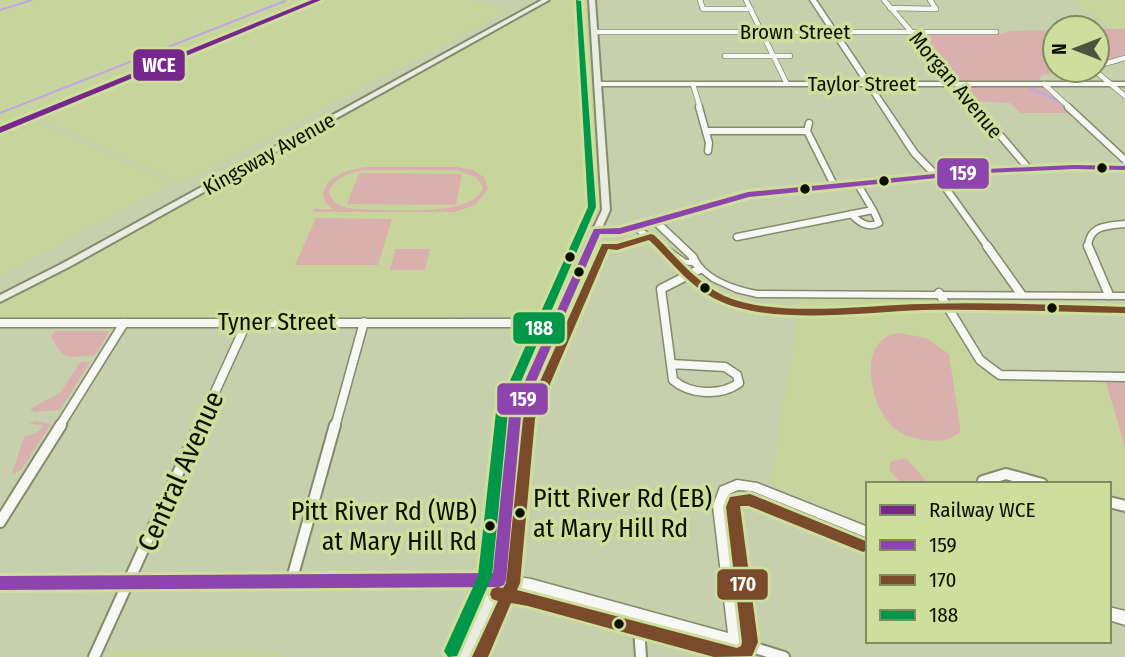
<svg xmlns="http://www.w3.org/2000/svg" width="1125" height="657" viewBox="0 0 1125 657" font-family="'Fira Sans Condensed',sans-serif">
<rect width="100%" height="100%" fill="#c7d0ac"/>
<path fill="#c7d59c" d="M0 0H321L0 131Z
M324 0H471L509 10 182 183 38 118Z
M549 0H588L598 189 601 193 600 207H594L545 315 0 319V303L44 282 474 44Z
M1072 0H1125V29H1112Z
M33 120 173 184 67 238 66 241 0 276V133Z
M939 293 980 360 1000 374 1104 376 1125 447V506L1109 502V484H1042L1006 474 983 484H868V524L770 484 801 296Z
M109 651 277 652 276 657H107Z"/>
<path fill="#d9b0ae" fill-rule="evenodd" d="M1097 29H1125V54L1097 62Z
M1055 30V70H1070L1042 75 1038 81H957L917 34H1004L1007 31Z
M961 86H1041L1071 113H1021L1010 103 973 101Z
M365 167H457L473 170 484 177 488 189 475 205 454 212H313L314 209H333L326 203 323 195C326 175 348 170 365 167ZM369 170H456L476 177 483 188C472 219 382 209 354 209 342 207 332 204 329 192 335 176 354 171 369 170Z
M359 173 462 174 456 205 347 204Z
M316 218 392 219 378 265H295Z
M395 249H430L425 270H390Z
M54 331H108L109 332 95 355 71 357 62 354 51 338Z
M899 333 926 338 949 354 960 426V432C949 441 938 442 924 440 911 438 898 433 890 424 869 401 857 338 899 333Z
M80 362H90L60 410 35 412 30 409 61 392Z
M1104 376 1125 377V447Z
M35 421 51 424 21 470 12 474 24 437 38 432 43 425 29 424Z
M906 458 929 484H898L900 482 889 470 890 462Z"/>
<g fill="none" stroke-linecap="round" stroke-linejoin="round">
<path stroke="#bea7e3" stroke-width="2" d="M0 10 32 0
M1030 88 1060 102
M0 113 285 1"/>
<defs>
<path id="minor-far3" d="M700 0 703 9H751
M746 0 787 84
M884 0 977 108
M890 8 936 9 930 0
M594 32H996
M725 56H790
M1097 66 1125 58
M1094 70 1125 96
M693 84 700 108
M1044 84 1070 108"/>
<path id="minor-far2" d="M699 107 709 143 708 151
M976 107 1029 169
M1068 107 1125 160
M809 123 807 131 834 185
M706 131H807
M937 176 988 247
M851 214C859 222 867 229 879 223L873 210
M737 237 873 210 857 183
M1088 247C1089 225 1107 226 1125 224"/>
<path id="minor-far1" d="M987 246 1021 294
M1088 246 1109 295
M939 293 980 360 1000 375 1125 377
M0 323H554
M671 364 725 367 737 375 739 383C721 396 690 395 673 380L661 289 700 269
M59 427 124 323
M199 427 247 322
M335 427 364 322"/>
<path id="minor" d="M983 484V481L1006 474 1042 484
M1109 502 1125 506
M0 522 61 425
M291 582 335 425
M638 614 641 657
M736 642 784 657
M94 657 200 425"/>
<path id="tertiary" d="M810 0H816L871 82H1125V86H873L917 151 941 176 937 178H934L911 154 867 86H599L596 84 599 82H864Z
M652 219H658L696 255C704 277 736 287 757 291L1125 293V299L757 297 736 292 712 281 692 265 681 264 630 227 634 225H637L686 260H689V258L652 223Z
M737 480 757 483 868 527V538L752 491 738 490 729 494 725 506 743 642 741 647 736 649 531 591 499 586 0 589V577L499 574 531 579 728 633 713 506 720 487Z
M1109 607 1125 611V625L1109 620Z"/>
<path id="secondary" d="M542 0H549L69 267 0 302V295L63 263Z
M589 0H595L610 210 602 228H620L748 192 986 169 1074 165 1125 166V170L1074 169 986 173 749 197 620 234H600L559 323 521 416 506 580 473 657H457L492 580 509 416 549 323 602 210Z"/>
</defs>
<use href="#minor-far3" stroke="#838a6d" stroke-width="6"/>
<use href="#minor-far2" stroke="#838a6d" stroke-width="9"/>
<use href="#minor-far1" stroke="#838a6d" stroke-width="11"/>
<use href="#minor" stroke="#838a6d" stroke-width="14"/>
<use href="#tertiary" stroke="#838a6d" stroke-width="3"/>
<use href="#secondary" stroke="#838a6d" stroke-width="4"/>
<use href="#minor-far3" stroke="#f7f8f3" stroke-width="4.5"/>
<use href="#minor-far2" stroke="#f7f8f3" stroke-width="6"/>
<use href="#minor-far1" stroke="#f7f8f3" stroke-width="8"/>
<use href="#minor" stroke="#f7f8f3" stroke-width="10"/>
<use href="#tertiary" fill="#f7f8f3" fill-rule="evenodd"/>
<use href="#secondary" fill="#eaece2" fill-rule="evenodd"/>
<defs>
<path id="rail" d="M0 128 315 0"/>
</defs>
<use href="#rail" stroke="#b9bcb2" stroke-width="3.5"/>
<use href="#rail" stroke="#cedf9d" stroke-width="2" stroke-dasharray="4.5" stroke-linecap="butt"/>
<defs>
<path id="bus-1" d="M1074 165 1125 166V170L1074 169 986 173 749 197 620 234H600L521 416 506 580 504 585 499 587 0 590V576L493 573 509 416 594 229 620 228 748 192 986 169Z"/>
<path id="bus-2" d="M651 234 654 235C678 258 700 288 732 299 783 317 868 305 923 304 990 302 1058 305 1125 307V313C1058 312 990 309 923 310 865 312 775 325 722 302 692 290 672 262 649 240L617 250 608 249 535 419 520 583 517 590 737 648 741 646 742 642 726 507 730 497 750 494 755 496 868 542V550L863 552 858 550 749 506H740L758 642 752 656 714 657 528 606 511 603 488 657H472L498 601 492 599 490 594 492 589 497 587 503 588 506 583 523 419 602 244H617Z"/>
<path id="bus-3" d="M576 0 581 1 596 207 508 412 492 576 457 656 448 657 444 651 478 576 496 412 588 207Z"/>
</defs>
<use href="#bus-1" stroke="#cedf9d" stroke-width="6"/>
<use href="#bus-2" stroke="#cedf9d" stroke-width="6"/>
<use href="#bus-3" stroke="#cedf9d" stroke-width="6"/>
<use href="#bus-1" fill="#8e44ad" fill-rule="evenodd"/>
<use href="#bus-2" fill="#7a4b2a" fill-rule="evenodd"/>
<use href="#bus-3" fill="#019749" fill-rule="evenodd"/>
<defs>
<path id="rail-1" d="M312 0H321L0 133V127Z"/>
</defs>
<use href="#rail-1" stroke="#cedf9d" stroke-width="6"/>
<use href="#rail-1" fill="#77278b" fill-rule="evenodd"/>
</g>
<g fill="#0c1000" stroke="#cedf9d" stroke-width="2.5">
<circle cx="1102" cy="168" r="6"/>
<circle cx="884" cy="181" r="6"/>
<circle cx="805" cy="189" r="6"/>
<circle cx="570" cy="257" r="6"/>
<circle cx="579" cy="272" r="6"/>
<circle cx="705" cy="288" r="6"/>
<circle cx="1052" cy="308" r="6"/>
<circle cx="520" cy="513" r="6"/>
<circle cx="490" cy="526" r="6"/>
<circle cx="619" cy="624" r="6"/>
</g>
<g text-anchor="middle" stroke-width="7" stroke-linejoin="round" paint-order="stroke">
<g font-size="21" fill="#0c1000" stroke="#cedf9d">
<text x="795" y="39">Brown Street</text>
<text x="862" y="91">Taylor Street</text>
<text transform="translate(956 85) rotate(50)" y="7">Morgan Avenue</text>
<text transform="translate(269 154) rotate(-29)" y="7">Kingsway Avenue</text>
</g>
<g font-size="24" fill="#0c1000" stroke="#cedf9d">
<text x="277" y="330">Tyner Street</text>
</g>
<g font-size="26" fill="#0c1000" stroke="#cedf9d" text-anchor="start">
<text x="533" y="507">Pitt River Rd (EB)<tspan x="533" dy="30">at Mary Hill Rd</tspan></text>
<text x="477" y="520" text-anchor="end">Pitt River Rd (WB)<tspan x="477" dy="30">at Mary Hill Rd</tspan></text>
</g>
<g font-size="28" fill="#0c1000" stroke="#cedf9d">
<text transform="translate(180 471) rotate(-66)" y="10">Central Avenue</text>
</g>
</g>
<g stroke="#cedf9d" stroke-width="2.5">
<rect x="132" y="48" width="54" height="34" rx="7" fill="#77278b"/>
<rect x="936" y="157" width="54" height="33" rx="7" fill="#8e44ad"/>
<rect x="512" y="311" width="54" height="34" rx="7" fill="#019749"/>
<rect x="496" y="382" width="53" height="34" rx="7" fill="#8e44ad"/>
<rect x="716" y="568" width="53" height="33" rx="7" fill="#7a4b2a"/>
</g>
<g font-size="19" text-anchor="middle" font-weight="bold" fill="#fff">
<text x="159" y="72">WCE</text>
<text x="963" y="180">159</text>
<text x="539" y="335">188</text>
<text x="523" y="406">159</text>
<text x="743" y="591">170</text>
</g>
<rect x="866" y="482" width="245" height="161" fill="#cedf9d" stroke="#808c5e" stroke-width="2"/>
<rect x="880" y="505" width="35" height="10" fill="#77278b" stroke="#808c5e" stroke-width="2"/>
<text x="929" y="517" font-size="21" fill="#0c1000">Railway WCE</text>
<rect x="880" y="540" width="35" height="10" fill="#8e44ad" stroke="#808c5e" stroke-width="2"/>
<text x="929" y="552" font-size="21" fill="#0c1000">159</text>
<rect x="880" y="575" width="35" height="10" fill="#7a4b2a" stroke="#808c5e" stroke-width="2"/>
<text x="929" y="587" font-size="21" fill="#0c1000">170</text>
<rect x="880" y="610" width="35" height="10" fill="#019749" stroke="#808c5e" stroke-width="2"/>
<text x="929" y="622" font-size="21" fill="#0c1000">188</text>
<g transform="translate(1076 49) rotate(270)"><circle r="33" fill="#cedf9d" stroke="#808c5e" stroke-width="2"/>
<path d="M0-5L12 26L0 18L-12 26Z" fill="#4d533c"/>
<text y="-10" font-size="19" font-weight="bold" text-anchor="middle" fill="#0c1000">N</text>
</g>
</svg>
